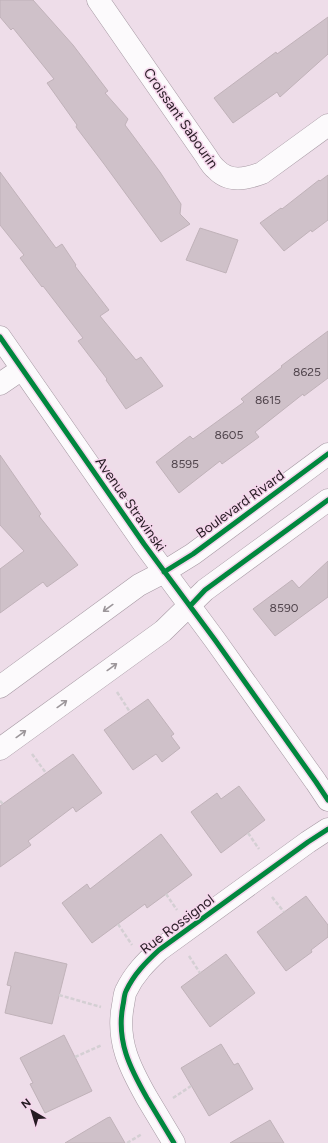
<svg xmlns="http://www.w3.org/2000/svg" width="328" height="1143" viewBox="0 0 328 1143" font-family="Figtree,sans-serif">
<rect width="100%" height="100%" fill="#eedde9"/>
<path fill="#cfc1c9" stroke="#c0b2b9" d="M0 0H33L73 45 108 91 105 93 128 119 125 125 160 172 181 204 180 214 190 224 161 242 104 164 76 127 77 125 47 83 54 79 13 28 11 30 0 17Z
M328 17V54L280 97 277 92 233 123 214 98 276 52 277 54Z
M0 172 56 248 62 244 76 265 75 266 109 310 100 316 136 360 141 357 163 386 126 409 106 380 107 379 78 341 83 338 43 286 42 287 20 258 24 255 0 225Z
M328 175V220L312 232 311 230 284 251 260 223 281 208 282 209 319 180 320 181Z
M200 228 238 240 226 273 186 260Z
M328 331V378L304 396 303 394 255 432 259 437 222 464 220 461 179 493 156 462 190 436 193 439 244 402 241 399 282 367 281 366Z
M0 455 41 514 39 516 78 565 47 587 43 582 0 613V569L24 551 0 525Z
M328 561V597L275 636 253 609 292 580 299 588Z
M148 699 174 734 171 736 180 748 162 762 156 754 133 770 104 730Z
M73 754 102 793 76 812 73 807 28 841 31 845 0 867V806Z
M239 786 265 820 221 853 191 812 217 793 221 799Z
M161 834 192 875 147 908 145 904 92 943 62 903 87 884 90 889Z
M306 896 328 925V937L311 950 312 952 286 971 257 932Z
M15 952 67 964 52 1024 5 1013 11 986 7 985Z
M226 954 255 993 210 1027 181 987Z
M64 1035 92 1091 45 1113 30 1084 33 1083 20 1058Z
M221 1044 234 1065 238 1063 253 1089 209 1116 181 1068Z
M110 1117 125 1143H65L107 1118Z
M270 1120 284 1143H230Z"/>
<g fill="none" stroke-linecap="round" stroke-linejoin="round">
<defs>
<path id="minor" d="M98 0 206 156C209 161 212 166 216 169 229 183 246 179 262 173L328 125
M0 337 144 544 215 640 316 782 328 800
M0 384 22 369
M174 1143C165 1128 156 1113 147 1098 130 1068 116 1041 123 1005 124 1001 124 995 126 991 134 974 146 962 159 950L308 842 328 829"/>
<path id="tertiary" d="M0 687 139 585 164 572 193 554 328 454
M0 749 163 631 205 590 328 500"/>
</defs>
<use href="#minor" stroke="#a699a3" stroke-width="23"/>
<use href="#tertiary" stroke="#a699a3" stroke-width="23"/>
<path stroke="#d4cfd3" stroke-width="2.5" stroke-dasharray="4 2" stroke-linecap="butt" d="M117 692 130 712
M32 754 46 773
M0 801 3 804
M248 833 259 849
M166 894 177 910
M272 897 284 912
M118 924 132 945
M189 956 200 973
M59 995 101 1007
M75 1057 102 1045
M173 1098 191 1086
M127 1143 142 1134"/>
<use href="#minor" stroke="#fcfafc" stroke-width="22"/>
<use href="#tertiary" stroke="#fcfafc" stroke-width="22"/>
<defs>
<path id="cycleway" d="M0 337 144 544 215 640 316 782 328 800
M164 572 193 554 328 454
M190 606 205 590 328 500
M174 1143C165 1128 156 1113 147 1098 130 1068 116 1041 123 1005 124 1001 124 995 126 991 134 974 146 962 159 950L308 842 328 829"/>
</defs>
<use href="#cycleway" stroke="#f5d6ec" stroke-width="8"/>
<use href="#cycleway" stroke="#00873e" stroke-width="5"/>
</g>
<defs><path id="oneway-shaft" d="M-6 0H5M1.5-3L5.5 0L1.5 3" fill="none" stroke-width="1.6" stroke-linecap="round" stroke-linejoin="round"/></defs>
<g stroke="#9c969a">
<use href="#oneway-shaft" transform="translate(108 608) rotate(144)"/>
<use href="#oneway-shaft" transform="translate(112 667) rotate(-36)"/>
<use href="#oneway-shaft" transform="translate(62 704) rotate(-36)"/>
<use href="#oneway-shaft" transform="translate(21 734) rotate(-36)"/>
</g>
<g text-anchor="middle" stroke-width="3" stroke-linejoin="round" paint-order="stroke">
<g font-size="12" fill="#50444c">
<text x="307" y="376">8625</text>
<text x="268" y="404">8615</text>
<text x="229" y="439">8605</text>
<text x="185" y="468">8595</text>
<text x="284" y="612">8590</text>
</g>
<g font-size="14" fill="#261b23" stroke="#f5d6ec">
<text transform="translate(181 118) rotate(55)" y="5">Croissant Sabourin</text>
<text transform="translate(131 504) rotate(55)" y="5">Avenue Stravinski</text>
<text transform="translate(240 504) rotate(-36)" y="5">Boulevard Rivard</text>
<text transform="translate(177 924) rotate(-37)" y="5">Rue Rossignol</text>
</g>
</g>
<g transform="translate(32 1111) rotate(322)" stroke="#f5d6ec" stroke-width="3" paint-order="stroke">
<path d="M0-3L7 15L0 10L-7 15Z" fill="#261b23"/>
<text y="-6" font-size="11" font-weight="bold" text-anchor="middle" fill="#261b23">N</text>
</g>
</svg>
